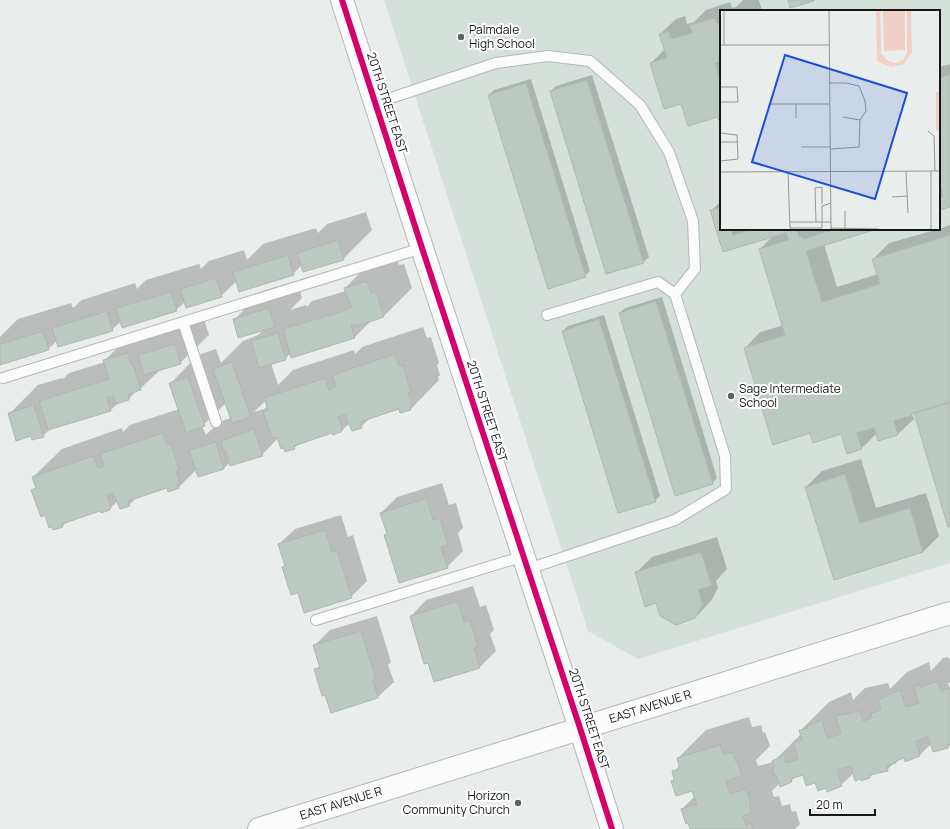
<svg xmlns="http://www.w3.org/2000/svg" width="950" height="829" viewBox="0 0 950 829" font-family="Manrope,sans-serif">
<rect width="100%" height="100%" fill="#e9edeb"/>
<path fill="#d6e0da" fill-rule="evenodd" d="M384 0H950V563L638 659 588 631ZM721 11H939V229H721Z"/>
<path fill="#0003" fill-rule="evenodd" d="M743 0H759L762 11H721V124L718 116 682 103 651 63 665 49 660 34 676 19 685 16 687 24 694 22 706 10 730 2 732 8 736 7Z
M950 64V206L939 209V67Z
M592 75 649 257 643 262 551 91 556 86Z
M531 79 590 271 585 276 489 95 494 90Z
M721 201V229H874L824 244 837 287 878 274 873 259 889 243 939 229 950 225V526L914 412 912 414 914 419 898 434 877 433 862 448 842 433 811 432 745 348 760 332 784 325 760 249 774 235 723 251 711 211Z
M366 212 372 230 343 259 302 265 293 274 237 281 221 296 185 302 176 310 121 321 112 330 57 341 48 349 0 364V337L18 319 71 303 73 308 82 300 135 283 137 289 146 280 199 264 201 269 209 261 244 250 247 260 263 244 316 228 318 233 327 224Z
M395 253 399 265 404 264 412 288 383 317 372 320 355 337 291 353 285 359 271 363 278 385 293 370 354 350 355 354 362 347 423 327 427 338 431 337 439 363 437 365 440 375 438 377 439 380 411 409 399 408 371 417 361 427 350 423 341 431H333L300 443 294 448 278 438 262 455 230 462 224 468 199 475 197 469 179 487 169 490 167 486 138 496 129 505 118 501 109 509 101 510 67 521 63 526 46 514 33 490 36 486 33 477 62 449 122 428 123 432 130 425 179 409 170 384 198 355 216 349 221 363 243 341 258 335 264 329 234 320 262 291 297 281 302 298 290 310 306 305 307 307 312 301 346 291 345 288 373 260ZM266 400 268 406 264 409 254 412ZM226 403 231 418 219 422 206 435 202 426Z
M662 297 717 478 712 483 620 313 625 308Z
M604 315 660 496 655 501 563 331 568 326Z
M203 316 209 335 180 363 161 369 140 389 137 390 129 399 119 402 111 410 51 428 43 436 31 435 9 414 38 385 62 378 63 379 69 373 105 362V360L133 332 156 325 159 336 168 327Z
M861 459 876 508 926 493 939 536 923 552 834 579 806 487 822 471Z
M442 483 449 505 456 503 463 528 458 533 463 551 447 567 385 536 388 533 381 513 397 497Z
M341 515 348 537 353 535 367 581 351 597 298 592 283 567 286 565 279 544 295 529Z
M717 537 727 569 716 581 718 588 711 601 695 618 657 602 636 573 652 557Z
M473 586 480 607 486 605 494 630 490 634 496 651 480 667 434 681 428 662 411 616 426 600Z
M377 616 391 662 388 665 394 682 378 697 315 670 320 665 314 646 330 630Z
M948 657 949 659 950 658V683H948L950 689V745L948 747 934 751 931 744 920 755 906 760 905 757 898 759 887 770 874 773 870 777 862 780 854 773 841 785 826 787 803 774 796 776 791 781 780 783 772 791 774 797 779 796 782 806 790 804 792 812 796 811 800 824 795 829H691L682 809 695 796 693 790 673 781 675 779 673 772 680 765 678 758 706 730 749 717 752 727 761 725 763 733 765 732 770 746 756 760 758 766 773 762 802 733 801 730 829 702 851 692 853 700 865 688 888 683 890 689 907 672 929 662 931 671 943 658Z"/>
<path fill="#bbc9c1" stroke="#b3b5b4" d="M788 0H814V1L790 8Z
M715 18 717 23 721 22V61L715 63 721 81V127L718 117 688 126 681 104 664 109 650 63 667 57 659 34 669 31 671 39 692 33 689 25Z
M950 74V207L939 210V197L943 196 939 182V78Z
M587 80 644 263 606 274 550 91Z
M526 83 586 277 548 289 488 95Z
M721 207V229H731L733 235 752 229H797L799 237 802 236 803 239 835 229H877L806 251 822 302 880 284 872 259 950 235V402L911 414V416L894 421 898 435 878 441 874 428 857 433 862 449 847 454 841 434 813 443 810 433 773 445 744 348 785 335 759 249 788 240 786 233 723 252 710 210Z
M338 240 344 260 303 272 297 253Z
M288 255 294 275 239 292 233 272Z
M216 278 222 297 186 308 180 289Z
M367 281 371 293 376 291 384 317 357 326 356 324 351 325 355 338 291 358 283 329 347 310V308L351 307 349 300H348L344 288Z
M171 292 177 311 122 328 116 308Z
M656 301 713 484 675 496 619 313Z
M269 308 275 327 238 338 233 319Z
M107 311 113 331 58 347 52 328Z
M599 319 656 502 618 513 562 331Z
M43 331 49 350 0 365V344Z
M278 333 286 360 259 368 251 341Z
M175 344 181 364 144 375 138 355Z
M128 353 131 364 133 363 141 390 128 394 129 400 116 404 114 396 107 398 111 411 48 430 39 401 109 379 103 360Z
M395 354 399 366 403 365 411 392 408 393 412 405 410 406 411 410 400 413 399 409 360 422 362 428 352 431 345 415 338 417 343 430H341V432L333 435 332 433 294 446 295 449 285 452 284 448 281 449 277 437 272 438 263 412 268 410 264 398 325 378 329 390 336 387 332 375Z
M232 362 251 417 232 423 213 369Z
M188 377 205 426 186 433 169 383Z
M950 402V527H948L914 413Z
M34 405 44 437 32 440 31 436 16 441 8 413Z
M254 429 263 456 230 466 225 450H223L221 441Z
M163 433 167 445 171 443 179 470 176 471 180 483 178 484 179 488 168 492 167 488 128 501 130 506 120 509 113 493 107 495 111 508 109 509 110 510 101 513 100 511 62 524 63 527 53 530 52 527 49 528 45 515 41 517 31 490 36 488 32 477 93 456 98 468 104 466 100 454Z
M216 442 224 469 198 477 189 450Z
M845 474 860 523 910 508 923 552 834 580 805 487Z
M427 498 433 520 440 518 448 545 441 547 448 568 399 583 384 535 387 534 380 513Z
M325 530 332 552 337 550 352 598 304 613 298 593 291 595 282 567 285 566 278 544Z
M701 552 712 586 698 590 703 604 695 618 676 625 660 616 656 603 645 607 635 572Z
M458 601 464 622 470 620 478 647 474 648 480 668 434 682 428 663 424 664 410 616Z
M361 631 376 679 373 680 378 698 331 713 325 695 322 696 314 669 320 668 313 645Z
M938 681 941 691 950 688V744L947 745 948 748 933 752 928 737 916 741 920 756 905 762 904 758 896 761V763L886 766 888 771 869 775 870 778 861 781V779L855 781 851 766 837 770 842 786 827 792 826 788 818 791 815 783 806 786 803 775 791 779 792 782 780 787 776 775H774L772 769 774 768 772 761 784 755 786 763 798 759 793 743 802 740 799 730 808 728 807 726 822 720 827 738 841 734 835 716 860 711 863 721 872 718 871 713 881 710 878 700 886 697V696L900 690 906 707 919 703 914 686 920 685V687Z
M720 745 724 755 733 752 735 761 737 760 742 776 726 781 730 794 746 789 751 804 749 805 751 813 743 816 746 825 751 823 753 829H690L688 823 686 824 681 809 697 804 692 791 676 796 671 781 674 780 672 771 680 769 677 758Z"/>
<g fill="none" stroke-linecap="round" stroke-linejoin="round">
<defs>
<path id="service" d="M376 103 496 63 548 56 590 61 640 105 669 152 693 221 695 269 675 294
M183 322 216 422
M3 378 422 248
M528 569 675 520 726 489 725 456 675 294 658 282 547 315
M316 620 524 556"/>
<path id="tertiary" d="M342 0 422 248 580 728 612 829"/>
<g id="secondary">
<path id="s1" d="M259 829 950 613"/>
</g>
</defs>
<use href="#service" stroke="#b4b7b6" stroke-width="12"/>
<use href="#tertiary" stroke="#b4b7b6" stroke-width="24"/>
<use href="#secondary" stroke="#b4b7b6" stroke-width="24"/>
<use href="#service" stroke="#fcfcfc" stroke-width="10"/>
<use href="#tertiary" stroke="#fcfcfc" stroke-width="22"/>
<use href="#secondary" stroke="#fcfcfc" stroke-width="22"/>
<defs>
<path id="cycleway" d="M342 0 422 248 580 728 612 829"/>
</defs>
<use href="#cycleway" stroke="#fff" stroke-width="8"/>
<use href="#cycleway" stroke="#d6006c" stroke-width="6"/>
</g>
<g fill="#606361" stroke="#fff" stroke-width="1.5">
<circle cx="461" cy="37" r="4"/>
<circle cx="731" cy="396" r="4"/>
<circle cx="518" cy="803" r="4"/>
</g>
<g text-anchor="middle" stroke-width="4" stroke-linejoin="round" paint-order="stroke">
<g font-size="12" fill="#161817" stroke="#fff" text-anchor="start">
<text x="469" y="34">Palmdale<tspan x="469" dy="14">High School</tspan></text>
<text x="739" y="393">Sage Intermediate<tspan x="739" dy="14">School</tspan></text>
<text x="510" y="800" text-anchor="end">Horizon<tspan x="510" dy="14">Community Church</tspan></text>
</g>
<g font-size="12" fill="#161817" stroke="#fff">
<text transform="translate(387 103) rotate(72)" y="4">20TH STREET EAST</text>
<text transform="translate(487 411) rotate(72)" y="4">20TH STREET EAST</text>
<text dy="4" stroke="none"><textPath href="#s1" startOffset="410">EAST AVENUE R</textPath></text>
<text transform="translate(589 719) rotate(72)" y="4">20TH STREET EAST</text>
<text dy="4" stroke="none"><textPath href="#s1" startOffset="86">EAST AVENUE R</textPath></text>
</g>
</g>
<g transform="translate(720 10)">
<rect width="220" height="220" fill="#e9edeb"/>
<path d="M156 0H160L161 43 167 50 174 53 183 50 187 43V0H191L192 42 184 54 171 57 157 51ZM163 0H185V40L164 41ZM216 82H220V121H216Z" fill="#f2d0c7"/>
<path fill="none" stroke="#959896" stroke-width="1" d="M4 0V35M109 0 111 220M0 35H109M109 73H126L139 76 145 91 146 101 140 110M0 77H17L18 92H0M51 94H110M76 94V108M208 121 214 126 215 161M0 123 17 125 18 149 0 151M0 132H18M81 137H111M111 139 139 137 140 110 123 107M186 161 188 203M211 161V220M0 162 220 161M68 162 70 218H102V196L111 193M172 187 188 186M70 212H111M96 212 95 178 102 177V194M111 218 159 219M125 218V201"/>
<path fill="#1d4ed8" fill-opacity="0.15" stroke="#1d4ed8" stroke-width="2" d="M65 45 187 83 155 189 32 152Z"/>
<rect width="220" height="220" fill="none" stroke="#161817" stroke-width="2"/>
</g>
<path d="M810 809v6h65v-6" fill="none" stroke="#161817" stroke-width="2"/>
<text x="816" y="809" font-size="12" fill="#161817" stroke="#ffffff" stroke-width="3" paint-order="stroke">20 m</text>
</svg>
